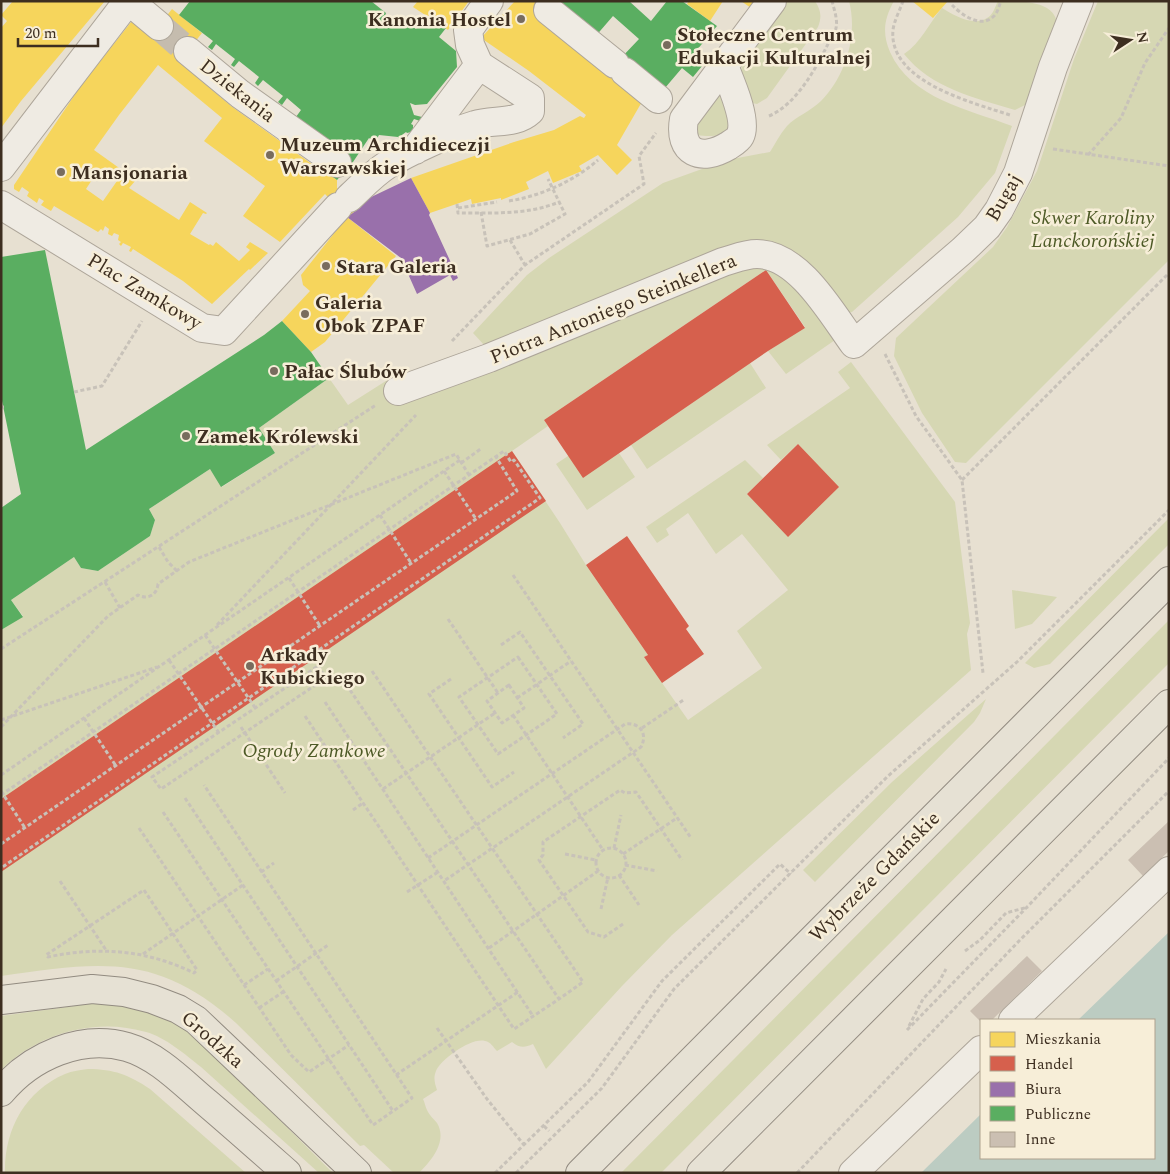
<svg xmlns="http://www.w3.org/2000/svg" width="1170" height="1174" viewBox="0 0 1170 1174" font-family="Spectral,serif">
<rect width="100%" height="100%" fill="#e7e0d1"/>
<path fill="#d6d7b3" d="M789 1H815C821 10 822 17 818 27L767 98 757 104 747 102 740 73 744 60 783 5Z
M849 1H894C884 19 882 33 890 52 911 99 968 109 1012 126L995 173 958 217 852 312 847 313 783 249 485 346 473 333 527 275 549 258 663 183 727 160 770 152C775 144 780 134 787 126 795 117 811 111 821 101 846 76 858 35 849 1Z
M998 1C1020 1 1054 0 1057 23L1027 104 1015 110C975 98 931 88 904 54 921 43 929 23 942 8 953 15 974 27 987 18 993 15 995 7 998 1Z
M1098 1H1169V260L966 463 955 462 922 413 894 356 896 338 993 247 1007 227 1037 171 1074 59Z
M721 96 725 97 730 128C719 137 711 137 697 135L694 121 714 97Z
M746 266 773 269 795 285 835 340 786 374 768 351 805 327 766 270 544 420 548 426 512 451 560 523 586 565 648 655 644 657 688 720 762 668 737 631 788 590 742 534 716 554 688 513 666 529 669 535 657 543 646 527 745 460 763 478 747 494 788 536 798 444 781 460 767 445 850 388 838 372 851 362 955 502 970 623 967 634 971 670 672 935 622 986 546 1069 533 1044C524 1048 520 1048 512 1042L497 1051C493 1047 491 1042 485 1041 472 1037 441 1059 436 1071 433 1078 435 1084 437 1090L423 1099C425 1103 425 1106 427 1110 429 1115 434 1119 437 1123 448 1141 431 1161 419 1173H394L364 1145 360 1146 236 1023C157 952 99 962 1 976V630L23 616 11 600 74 557 81 568 98 571 150 536 155 520 149 509 210 469 222 487 275 453 259 428 329 378 348 405 389 379 405 400Z
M750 363 766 388 647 469 631 445Z
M619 453 635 477 587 510 556 464 568 456Z
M1169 518V544L1050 664 1034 668 1025 663Z
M1012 590 1057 597 1032 624 1015 629Z
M1169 620V663L661 1173H621Z
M986 699 980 713 974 722 815 882 803 870 892 782Z
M96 1003 130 1006 155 1013 192 1033 333 1173H319L201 1067C186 1055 165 1037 146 1032 96 1017 38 1033 1 1070V1016Z
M88 1069C114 1069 129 1075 150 1089L246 1173H5C4 1130 25 1091 65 1074 72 1071 81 1070 88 1069Z"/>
<path fill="#bcccc2" d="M1169 932V1173H921L981 1114V1158H1154V1020H1078Z"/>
<path fill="#f6d55c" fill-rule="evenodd" d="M13 1H105L21 101 1 128V28L7 21 1 15Z
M418 1H469L448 30 413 7Z
M515 1H549L643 100 617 145 632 160 617 175 598 155 579 166 582 171 553 183 548 171 526 182 529 189 501 200V198L472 204 471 199 430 213 411 178 514 142 554 130 580 116 584 118 586 115 529 71 481 38Z
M689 1H723L710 21 687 4Z
M741 1H760L751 8Z
M912 1H948L933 18Z
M172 9 202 33 179 62 231 106 327 175 329 174 337 180V188L360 208 347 217 325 194 280 242 243 216 265 186 204 141 222 118 158 65 119 115 94 150 136 180 129 188 179 220 190 202 207 213 206 214 203 213 190 234 209 245 210 244 213 246 216 242 239 261 250 250 246 247 250 242 268 253 250 270 249 269 212 304 183 281 133 249 131 252 129 251 131 247 123 243 121 246 119 244 121 242 118 240 119 235 114 233 112 236 108 234 109 229 105 226 103 231 101 229 98 232 54 206 51 211 41 205 44 201 39 198 37 203 27 196 29 192 22 187 19 192 14 189V185L80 87 135 17 155 31ZM99 169 117 181 103 201 86 189Z
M347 217 396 256 325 342 311 352 282 321 310 291 303 285 301 275Z"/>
<path fill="#d6604d" d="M766 270 805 328 768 351 583 478 544 420Z
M798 444 839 487 788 537 747 494Z
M512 451 546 501 1 872V799Z
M627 536 689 626 686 629 704 654 662 683 644 657 648 655 586 565Z"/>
<path fill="#9970ab" d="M411 178 430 213 429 215 458 278 453 281 450 275 417 294 401 258 347 217 360 208 367 199Z"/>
<path fill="#5aae61" d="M190 1H371L386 13 385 16 399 28 408 24 416 29 426 16 446 28 439 37 456 51 457 67 427 104 415 105 410 103 414 115 422 117 420 121 414 119 411 124 413 125V129L411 132 407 133 406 132 402 135 405 141 401 143 398 137 379 135 375 142 369 138 353 162 337 180 329 174 293 121 301 110 287 98 282 105 278 102 283 96 263 80 258 86 255 83 259 77 239 61 234 67 231 65 235 59 216 44 212 50 208 47 213 41 179 15Z
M549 1H629L651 21 667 1H682L717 26 696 51 707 60 693 77 682 68 659 95 620 59 639 39 613 16 594 38Z
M45 250 86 450 264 335 282 321 311 352 329 378 259 428 275 453 221 487 210 469 149 509 155 520 150 536 98 571 81 568 74 557 11 600 23 617 1 630V508L21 494 1 396V257Z"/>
<path fill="#cbbfb2" d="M1169 821V851L1143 876 1128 860Z
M1027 956 1042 971 992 1020H981V1022L970 1011Z"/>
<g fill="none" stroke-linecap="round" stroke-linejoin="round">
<path stroke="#c5bcae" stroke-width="28" stroke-dasharray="28 14" stroke-linecap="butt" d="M159 26 188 51"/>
<defs>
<path id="minor" d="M129 1 159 26
M548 10 615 64
M188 51 240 94 337 163
M724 66C730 81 748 121 740 136 738 140 731 144 728 146 701 162 678 153 684 119L772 1
M625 72 658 99
M415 150 479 65 470 45 468 30 489 1
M1 167 128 1
M349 198C361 187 373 174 387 165 409 151 449 133 475 125 493 119 515 125 530 111V98L479 65
M1 205 202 328 224 331 338 207
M398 391 489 358 723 262C734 259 745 254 757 254 799 254 832 314 854 344L963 250 987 227 999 210 1018 173 1053 67 1079 1
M1013 1020 1169 871
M853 1173 981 1050"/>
<path id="major" d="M1 1000 92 989 124 992 152 999 178 1009 196 1020 357 1173
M1 1092C31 1056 81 1034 127 1047 158 1056 183 1083 207 1103 234 1126 261 1150 287 1173
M580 1173 1169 581
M701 1173 1169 704"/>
</defs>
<use href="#minor" stroke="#ada599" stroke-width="30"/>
<use href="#major" stroke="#928b80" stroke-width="30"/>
<path stroke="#c8c2b9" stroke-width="3" stroke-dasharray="4 2.5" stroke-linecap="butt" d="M903 1C900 10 894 21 893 30 888 82 974 103 1010 115
M952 5C962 15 981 29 994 16 998 12 999 6 1001 1
M769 116C797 104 816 68 829 42 831 38 835 33 836 28 838 20 834 9 832 1
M1053 149 1169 166
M1088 155 1121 118 1145 63 1169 28
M509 201C541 196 574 181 598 160
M457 204 458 213C491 213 528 215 559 202
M458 208 497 202
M481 212 487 246 530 234 565 214 548 179
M510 240 525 265
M452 341 525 265 644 184 639 156 656 133
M885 354 916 416 962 480 983 673
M74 392 102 386 142 321
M1 407H4
M461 463 482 448
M444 471 476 519
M962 480 1169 273
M380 515 411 563
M159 547 168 562 177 571
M513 575 691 838
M289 578 320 626
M105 582 120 608
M448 619 498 693
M217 625 416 415
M205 635 256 709
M501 645 520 632 583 724 563 738
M1 649 376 405
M518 657 557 714 498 754 459 697Z
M169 660 219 733
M318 666 326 678 161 789 152 777Z
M372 671 583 982 559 999
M451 679 429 694 492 787 514 772
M509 685 524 708 502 723 487 701Z
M517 698 571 661
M325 702 533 1016
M513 715 603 850
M305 716 514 1029 559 999 348 687
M84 718 116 766
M1 720 157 667
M1 727 108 616 138 595C148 600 157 595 158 584L189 562 456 454 469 475
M241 727 285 793
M642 728 685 699
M1 775 460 460
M383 789 495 713
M1 791 25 828
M1 795 504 451 511 462 514 460 540 498 1 868
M185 798 393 1111
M353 810 363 803
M163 812 373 1125 412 1098 204 785
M139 828 291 1055 309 1072 349 1045
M1 844 517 491 496 457
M596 863a15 15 0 1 1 30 0a15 15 0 1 1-30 0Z
M614 848 621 815
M565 854 596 860
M623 854 677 818
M428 858 625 724C640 722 648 734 641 747L444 881
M625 865 657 871
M261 872 274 863
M619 875 639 905
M60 881 106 950
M144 890 197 970 194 973C147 950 99 946 48 957L46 955Z
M407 892 438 872
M601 909 608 877
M623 924 604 937 588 932 539 860 543 855V842L620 790 625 793 636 792 682 860
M489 948 598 871
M965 951 980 940 1006 913 1028 907
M143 954 243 885
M276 981 328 945
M244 985 268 969
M259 1008 283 992
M909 1026 923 999 939 982 946 969
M437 1028 487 1099 524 1145
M907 1030 1028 906 1169 758
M396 1075 518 992
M544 1126 549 1131
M495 1173 588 1082 662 981 780 864 791 874
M516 1173 602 1088 674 989 888 776 1018 661 1169 510
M797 1173 1019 941 1169 791"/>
<use href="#minor" stroke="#efebe3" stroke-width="28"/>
<use href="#major" stroke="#e6e1d4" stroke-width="28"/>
</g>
<g fill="#786c5e" stroke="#f7eed8" stroke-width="2">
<circle cx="521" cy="19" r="5"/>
<circle cx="667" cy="45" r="5"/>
<circle cx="270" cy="155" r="5"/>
<circle cx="61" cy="172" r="5"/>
<circle cx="326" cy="266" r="5"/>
<circle cx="305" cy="314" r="5"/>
<circle cx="274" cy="371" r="5"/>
<circle cx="186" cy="436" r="5"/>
<circle cx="250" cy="666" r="5"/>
</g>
<g text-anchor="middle" stroke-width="5" stroke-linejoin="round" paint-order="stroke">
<g font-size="20" font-weight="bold" fill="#3d2e20" stroke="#f7eed8" text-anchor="start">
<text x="511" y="26" text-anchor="end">Kanonia Hostel</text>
<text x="677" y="41">Stołeczne Centrum<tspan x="677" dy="23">Edukacji Kulturalnej</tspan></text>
<text x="280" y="151">Muzeum Archidiecezji<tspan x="280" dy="23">Warszawskiej</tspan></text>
<text x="71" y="179">Mansjonaria</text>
<text x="336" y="273">Stara Galeria</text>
<text x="315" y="309">Galeria<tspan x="315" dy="23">Obok ZPAF</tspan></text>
<text x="284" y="378">Pałac Ślubów</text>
<text x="196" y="443">Zamek Królewski</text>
<text x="260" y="661">Arkady<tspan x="260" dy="23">Kubickiego</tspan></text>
</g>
<g font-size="20" fill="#3d2e20" stroke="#f7eed8">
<text transform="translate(238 90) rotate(38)" y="7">Dziekania</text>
<text transform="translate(1003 197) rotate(-60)" y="7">Bugaj</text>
<text transform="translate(145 291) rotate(31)" y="7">Plac Zamkowy</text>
<text transform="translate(613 308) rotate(-22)" y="7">Piotra Antoniego Steinkellera</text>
<text transform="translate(874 876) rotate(-45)" y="7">Wybrzeże Gdańskie</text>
<text transform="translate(213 1039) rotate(41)" y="7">Grodzka</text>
</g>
<g font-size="20" font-style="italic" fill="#4d5a26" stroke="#f7eed8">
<text x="1093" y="224">Skwer Karoliny<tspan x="1093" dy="23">Lanckorońskiej</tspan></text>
<text x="314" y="757">Ogrody Zamkowe</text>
</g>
</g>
<rect width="1170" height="1174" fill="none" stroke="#3d2e20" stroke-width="5"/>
<rect x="980" y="1019" width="175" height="140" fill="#f7eed8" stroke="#ada18e"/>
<rect x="990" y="1032" width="25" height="15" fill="#f6d55c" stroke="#ada18e"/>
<text x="1025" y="1044" font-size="15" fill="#3d2e20">Mieszkania</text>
<rect x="990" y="1056" width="25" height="15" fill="#d6604d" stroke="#ada18e"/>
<text x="1025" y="1069" font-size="15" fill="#3d2e20">Handel</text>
<rect x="990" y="1082" width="25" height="15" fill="#9970ab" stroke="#ada18e"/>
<text x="1025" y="1094" font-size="15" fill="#3d2e20">Biura</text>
<rect x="990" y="1106" width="25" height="15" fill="#5aae61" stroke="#ada18e"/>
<text x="1025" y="1119" font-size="15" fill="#3d2e20">Publiczne</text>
<rect x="990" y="1132" width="25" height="15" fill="#cbbfb2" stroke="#ada18e"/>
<text x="1025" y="1144" font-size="15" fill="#3d2e20">Inne</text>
<g transform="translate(1130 40) rotate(78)" stroke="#f7eed8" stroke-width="4" paint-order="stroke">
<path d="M0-4L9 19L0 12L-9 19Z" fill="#3d2e20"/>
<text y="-8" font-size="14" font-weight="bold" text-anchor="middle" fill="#3d2e20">N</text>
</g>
<path d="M18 38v8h80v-8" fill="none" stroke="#3d2e20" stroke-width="2.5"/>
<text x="25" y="38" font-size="15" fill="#3d2e20" stroke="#f7eed8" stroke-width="4" paint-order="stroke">20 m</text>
</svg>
